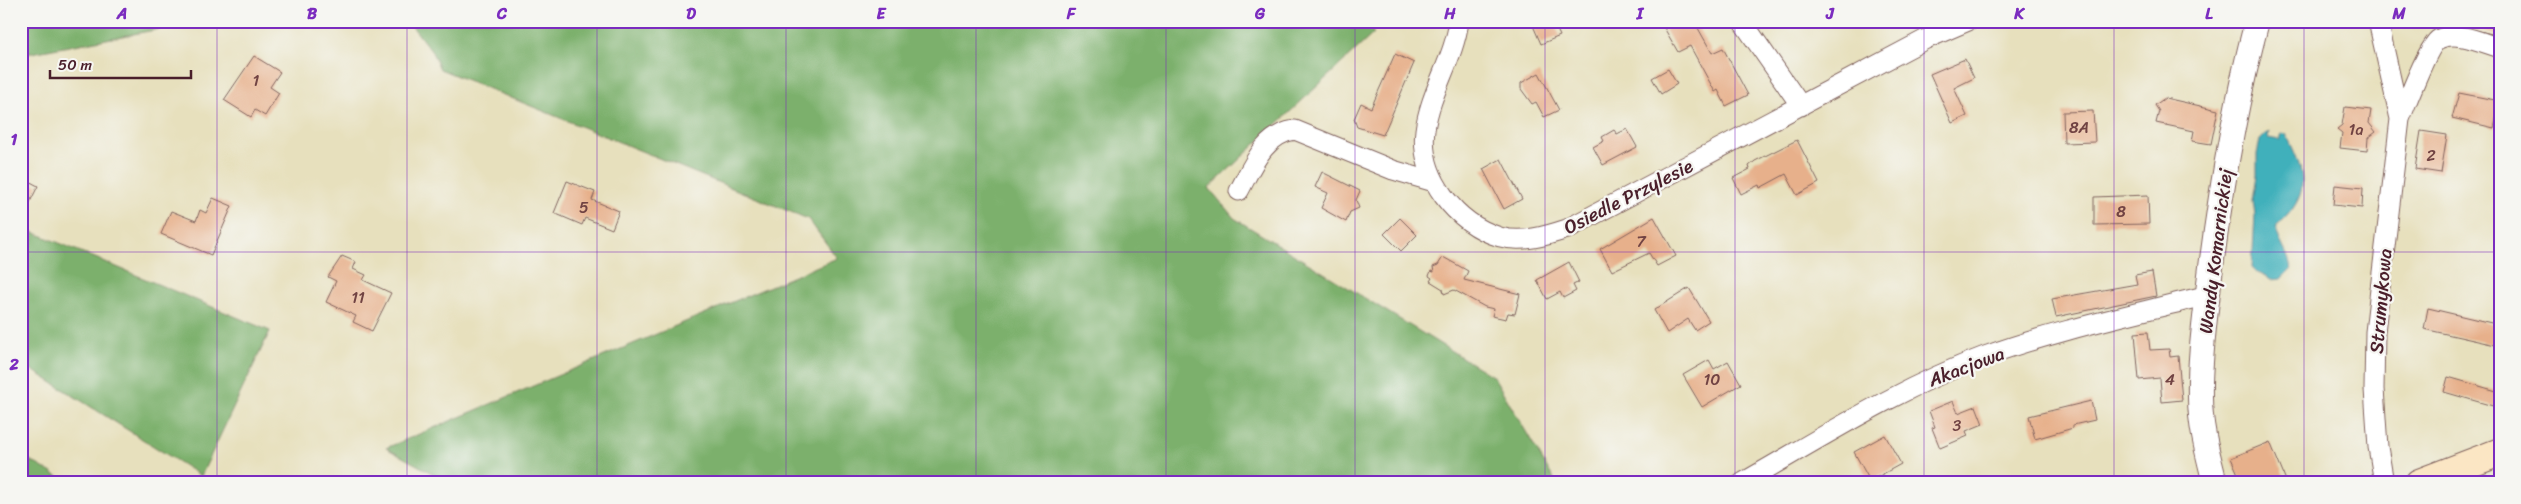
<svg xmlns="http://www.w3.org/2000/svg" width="2521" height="504" viewBox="0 0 2521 504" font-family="Sriracha,sans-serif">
<rect width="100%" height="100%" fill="#f6f6f2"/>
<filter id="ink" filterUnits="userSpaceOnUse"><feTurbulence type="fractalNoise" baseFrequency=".02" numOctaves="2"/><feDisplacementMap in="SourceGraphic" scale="10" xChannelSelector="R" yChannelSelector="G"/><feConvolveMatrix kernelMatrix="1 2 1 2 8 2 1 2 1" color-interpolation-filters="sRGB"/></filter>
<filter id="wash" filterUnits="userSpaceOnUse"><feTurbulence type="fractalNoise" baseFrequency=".0096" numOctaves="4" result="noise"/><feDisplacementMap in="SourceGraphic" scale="20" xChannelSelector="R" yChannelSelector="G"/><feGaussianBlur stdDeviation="1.12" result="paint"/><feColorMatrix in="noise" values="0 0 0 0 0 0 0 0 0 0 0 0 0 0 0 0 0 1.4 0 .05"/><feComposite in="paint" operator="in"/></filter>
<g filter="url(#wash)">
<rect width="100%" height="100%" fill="#e7e0bd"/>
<path fill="#7cb06c" stroke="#63684c" d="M21 21H203L21 55Z
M408 21H1358L1374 33 1209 188 1234 218 1494 377 1556 483H450L386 448 837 258 808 219 440 69 432 52Z
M21 227 270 331 201 476 21 363Z
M21 455 69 483H21Z"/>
<path fill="#40b0bb" stroke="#456873" d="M2269 131 2268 138 2280 140 2282 133 2286 134C2306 175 2312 194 2276 227 2278 242 2289 253 2291 269L2281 279 2270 280C2264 273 2257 274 2252 268L2255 215 2253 200 2257 175V154L2260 140Z"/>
<g id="blocks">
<path fill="#e7b08b" d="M1531 21H1553L1560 36 1541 44Z
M1673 21H1694L1712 53 1723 48 1748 95 1726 106 1718 90 1715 92 1690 46 1678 52 1663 26Z
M2455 21H2500V36L2455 25Z
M1395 54 1414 63 1383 135 1357 127 1354 119 1361 103 1371 108Z
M254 56 280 72 270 87 279 93 265 116 255 110 251 117 224 100Z
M1965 59 1974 78 1954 88 1967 116 1952 123 1930 74Z
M1668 69 1677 84 1661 94 1652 78Z
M1539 73 1559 110 1544 117 1536 102 1532 104 1521 89V83Z
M2459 93 2500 101 2494 128 2452 118Z
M2165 98 2218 110 2211 144 2192 141 2194 131 2156 123 2159 111 2155 105Z
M2345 107 2371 110 2369 123 2376 132 2368 138 2367 151 2340 148 2342 133 2337 129 2342 125Z
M2093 111 2095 142 2064 143 2063 112Z
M1627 129 1637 147 1603 165 1593 147 1604 141 1602 137 1614 130 1617 134Z
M2421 131 2447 135 2441 173 2415 169Z
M1797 140 1819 183 1797 195 1786 174 1760 188 1759 185 1741 194 1733 178 1750 169 1749 166 1755 161Z
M1501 159 1522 199 1504 209 1483 169Z
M1322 172 1360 191 1356 200 1359 208 1350 212 1346 222 1321 208 1328 193 1315 187Z
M21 177 38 186 21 220Z
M567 181 595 192 592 200 619 211 612 229 585 218 582 225 554 213Z
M2335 185 2363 188 2362 208 2333 205Z
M2148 195 2149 224 2094 225V197Z
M213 198 232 206 211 255 161 234 171 211 196 221 200 210 206 213Z
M1654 217 1676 256 1657 266 1649 253 1612 271 1600 249Z
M1400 218 1417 235 1401 251 1384 234Z
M342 256 356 262 353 269 366 275 363 280 391 293 372 331 353 322 356 316 326 302 336 281 328 277Z
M1443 257 1468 271 1464 280 1520 294 1515 314 1508 313 1506 319 1492 316 1494 309 1485 307 1454 290 1444 294 1443 289 1430 281 1432 278 1429 276 1431 271 1434 272 1433 267 1438 265Z
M1569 262 1579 282 1573 285 1576 291 1563 298 1560 292 1547 299 1537 280Z
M2152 272 2156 296 2056 317 2052 299 2137 284 2135 275Z
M1689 288 1709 321 1695 330 1688 319 1667 333 1654 310Z
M2428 308 2500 325V346L2424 329Z
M2148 332 2150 350 2169 349 2170 357 2178 356 2182 400 2162 402 2160 378 2139 380 2135 333Z
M1709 360 1714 369 1728 361 1741 384 1702 407 1683 375Z
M2448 377 2500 392V408L2444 392Z
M1953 401 1958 413 1976 406 1983 424 1966 431 1968 436 1940 448 1932 428 1935 427 1929 411Z
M2091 401 2095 420 2073 425V428L2035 439 2029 416Z
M1885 435 1901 464 1870 481 1854 452Z
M2270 442 2287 483H2242L2231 458Z"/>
</g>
</g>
<g filter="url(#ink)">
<use href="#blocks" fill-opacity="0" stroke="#81635e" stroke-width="1"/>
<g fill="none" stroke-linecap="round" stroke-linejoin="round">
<defs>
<path id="minor" d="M1459 21C1454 59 1430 92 1425 130 1419 177 1456 224 1500 237 1522 243 1546 236 1567 229L1926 39 1968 21
M1742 21 1801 106
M2378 21 2400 119 2375 332 2374 389 2378 447 2384 483
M2400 119C2406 105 2428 45 2439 39 2456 30 2483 43 2500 48
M1239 191C1252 167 1264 134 1295 130L1393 170 1434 182
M1742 483C1821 438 1899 388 1985 356 2057 330 2134 314 2208 295"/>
<path id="tertiary" d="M2215 483C2208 455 2200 426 2200 397 2199 359 2205 320 2209 283 2220 194 2234 108 2257 21"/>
<path id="secondary" d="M2419 483 2500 452"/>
</defs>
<use href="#minor" stroke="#81635e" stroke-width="21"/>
<use href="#tertiary" stroke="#81635e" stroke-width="26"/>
<use href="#secondary" stroke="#81635e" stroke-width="30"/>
<use href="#minor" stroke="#fff" stroke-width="19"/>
<use href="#tertiary" stroke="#fff" stroke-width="24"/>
<use href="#secondary" stroke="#fbe6c4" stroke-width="28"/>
</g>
</g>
<path fill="none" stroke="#7b2cbf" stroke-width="1" stroke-opacity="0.55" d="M217 21V483M407 21V483M597 21V483M786 21V483M976 21V483M1166 21V483M1355 21V483M1545 21V483M1735 21V483M1924 21V483M2114 21V483M2304 21V483M21 252H2500"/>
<g text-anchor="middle" stroke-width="4.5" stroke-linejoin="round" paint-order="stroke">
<g font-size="16" fill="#714343">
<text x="256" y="86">1</text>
<text x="2079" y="133">8A</text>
<text x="2356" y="135">1a</text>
<text x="2431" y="161">2</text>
<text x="584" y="213">5</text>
<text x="2121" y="217">8</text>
<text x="1641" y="247">7</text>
<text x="358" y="303">11</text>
<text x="1712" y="385">10</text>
<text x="2170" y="385">4</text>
<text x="1957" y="431">3</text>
</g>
<g font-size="19" fill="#4a1f2b" stroke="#f6f6f2">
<text transform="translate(1628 196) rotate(-27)" y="7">Osiedle Przylesie</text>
<text transform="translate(2215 251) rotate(-83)" y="7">Wandy Komarnickiej</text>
<text transform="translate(2380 301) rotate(-85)" y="7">Strumykowa</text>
<text transform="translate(1966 366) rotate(-21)" y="7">Akacjowa</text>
</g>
</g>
<rect width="2521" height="504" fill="none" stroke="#f6f6f2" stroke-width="55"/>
<path d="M50 70v8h141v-8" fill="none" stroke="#4a1f2b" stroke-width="2.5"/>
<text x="58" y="70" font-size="15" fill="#4a1f2b" stroke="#f6f6f2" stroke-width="4" paint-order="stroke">50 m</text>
<rect x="28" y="28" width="2466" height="448" fill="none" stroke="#7b2cbf" stroke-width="2"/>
<g font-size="16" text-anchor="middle" font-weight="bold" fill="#7b2cbf">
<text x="122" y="19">A</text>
<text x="312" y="19">B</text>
<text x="502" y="19">C</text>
<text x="691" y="19">D</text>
<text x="881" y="19">E</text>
<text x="1071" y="19">F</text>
<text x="1260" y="19">G</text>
<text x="1450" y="19">H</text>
<text x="1640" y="19">I</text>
<text x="1830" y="19">J</text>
<text x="2019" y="19">K</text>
<text x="2209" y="19">L</text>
<text x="2399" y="19">M</text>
<text x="14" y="145">1</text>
<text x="14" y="370">2</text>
</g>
</svg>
